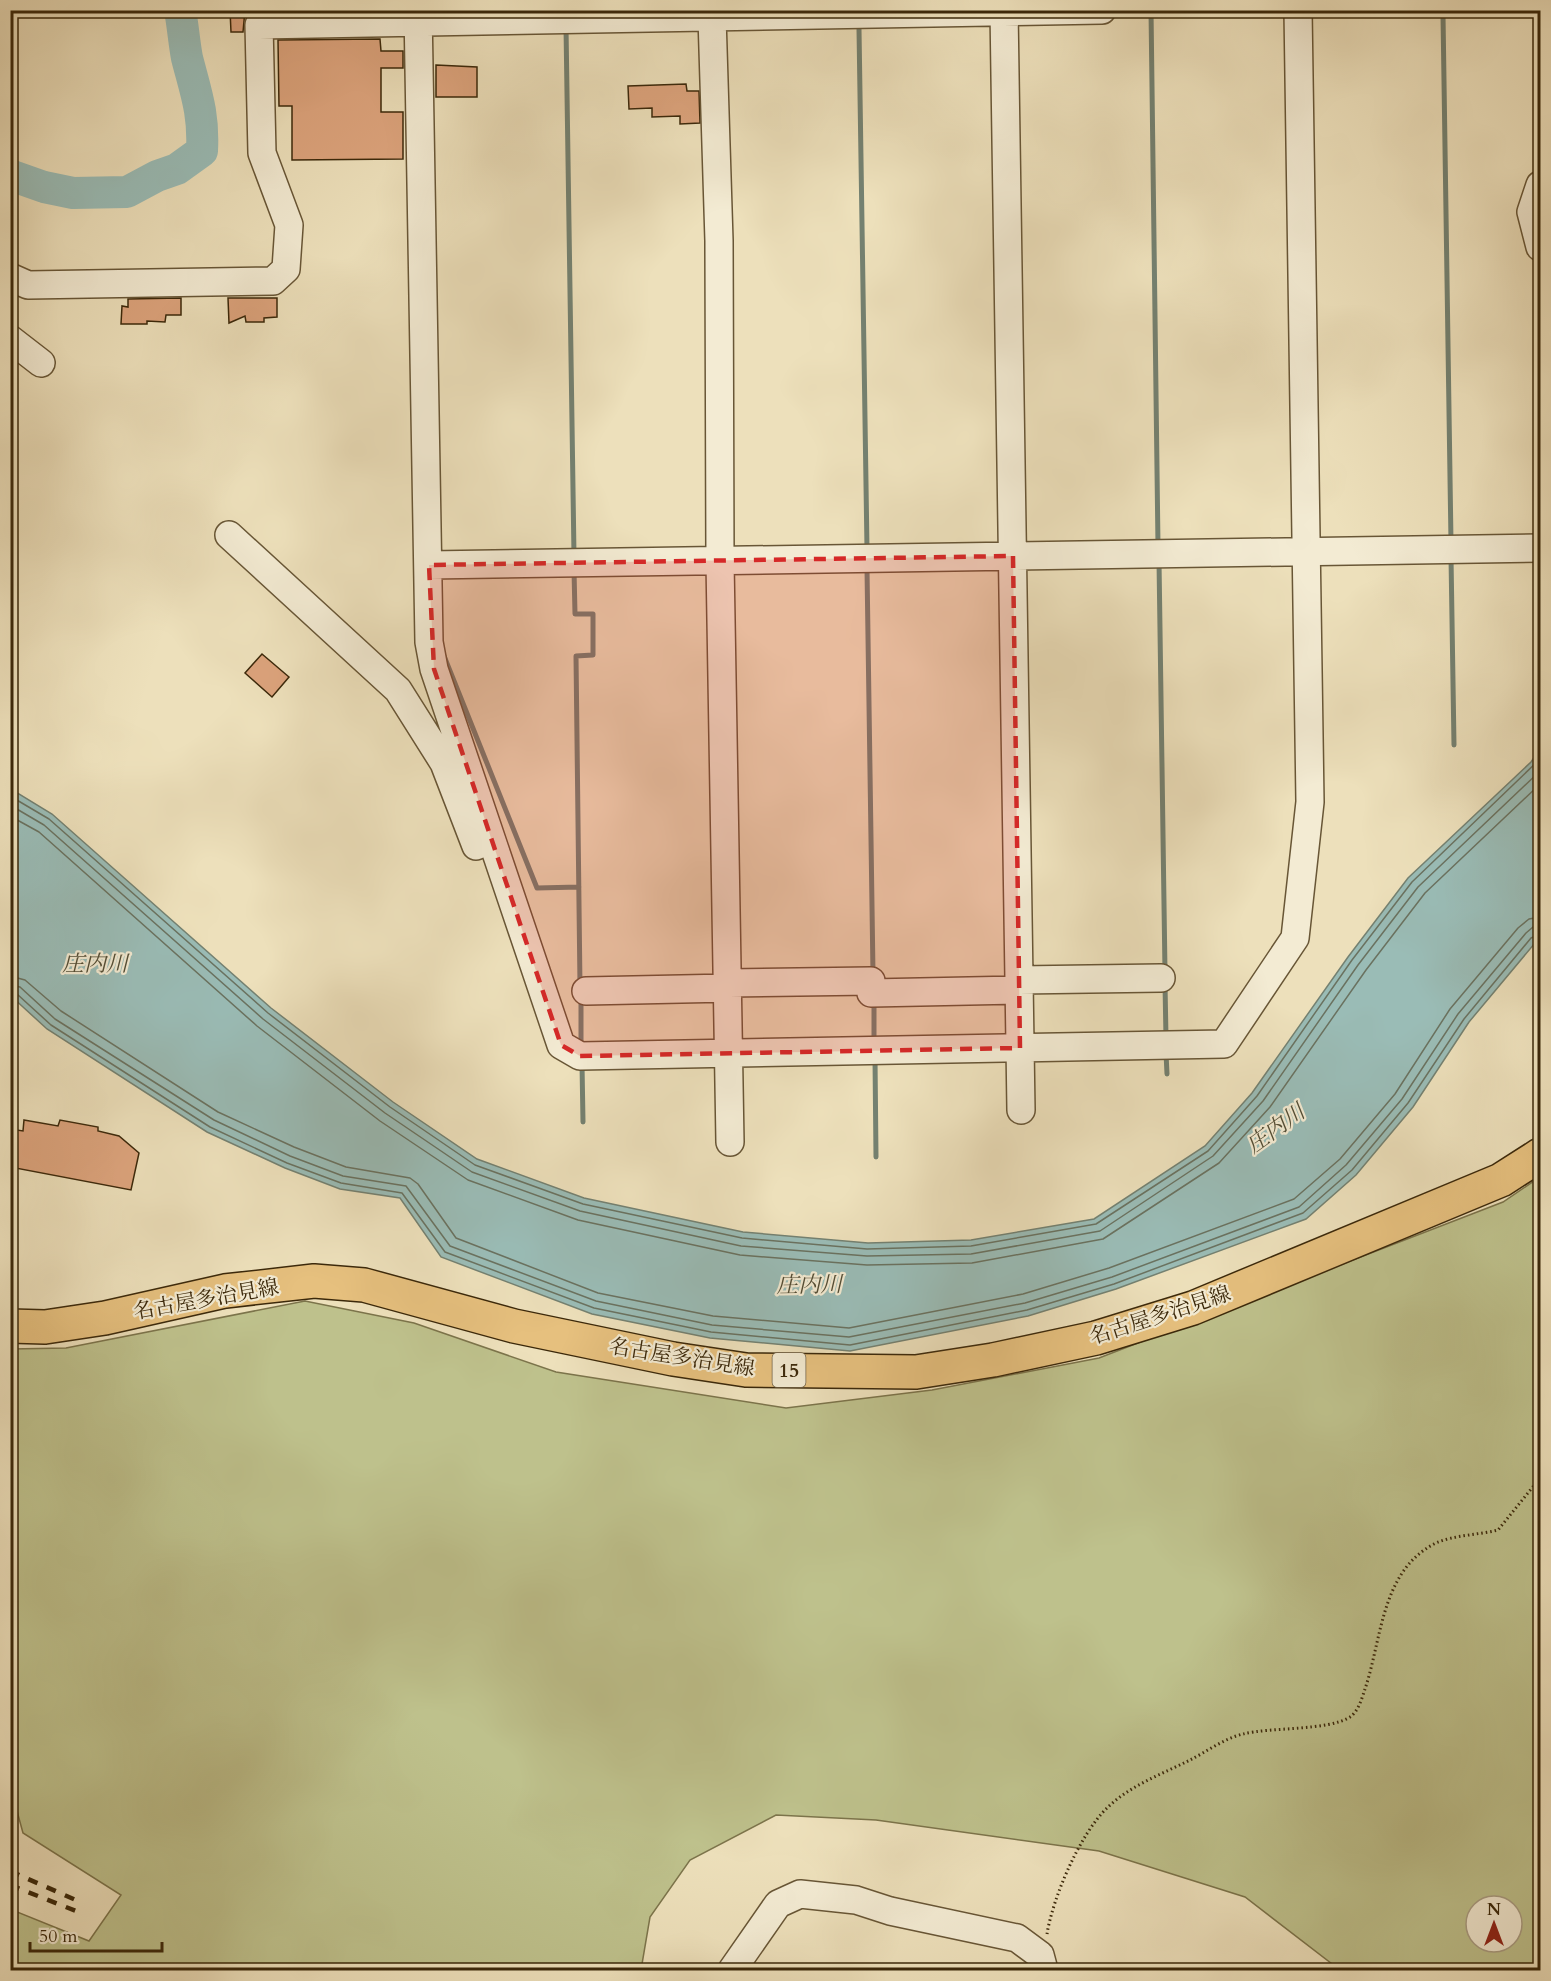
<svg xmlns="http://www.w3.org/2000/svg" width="1551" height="1981" viewBox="0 0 1551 1981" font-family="Cardo,'Noto Serif JP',serif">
<rect width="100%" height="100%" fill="#ede0bb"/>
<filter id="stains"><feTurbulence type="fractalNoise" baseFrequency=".00333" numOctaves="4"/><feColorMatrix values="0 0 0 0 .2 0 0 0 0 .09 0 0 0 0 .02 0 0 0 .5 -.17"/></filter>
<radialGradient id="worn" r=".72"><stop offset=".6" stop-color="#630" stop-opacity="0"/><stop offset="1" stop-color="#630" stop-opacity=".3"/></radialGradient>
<path fill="#bec18c" stroke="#7c744b" stroke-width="1.5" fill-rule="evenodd" d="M1540 1177V1970H1340L1245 1897 1099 1851 876 1820 776 1815 690 1860 650 1917 641 1970H11L10 1909 89 1941 121 1895 23 1833 11 1789V1349L66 1348 305 1301 414 1323 556 1372 786 1408 932 1390 1099 1358 1503 1202ZM1476 1906H1512V1942H1476Z"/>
<path fill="#9abcb6" stroke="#748171" stroke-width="1.5" d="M1540 749V937L1469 1022 1413 1107 1356 1175 1306 1219 1116 1289 1028 1316 850 1351 710 1338 592 1314 441 1257 400 1198 340 1189 285 1168 207 1132 47 1029 11 996V789L52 814 271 1008 393 1102 477 1159 584 1198 743 1232 868 1243 971 1240 1094 1219 1205 1146 1252 1093 1348 957 1408 878 1531 762Z"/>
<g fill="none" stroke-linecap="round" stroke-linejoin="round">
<path stroke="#6a7260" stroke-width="1.5" d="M10 796 49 819 268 1013 390 1107 475 1165 583 1204 742 1238 867 1249 971 1246 1096 1224 1208 1151 1257 1096 1352 960 1412 882 1540 759
M10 805 44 825 263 1019 385 1113 472 1172 580 1211 741 1246 867 1256 971 1254 1100 1231 1213 1156 1263 1101 1358 965 1418 887 1540 771
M10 816 39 832 257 1026 380 1121 468 1180 578 1220 740 1255 867 1265 972 1263 1103 1239 1219 1163 1270 1107 1366 970 1425 893 1540 784
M10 976 25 980 61 1011 218 1112 294 1147 346 1167 410 1178 418 1184 456 1238 598 1293 713 1316 849 1328 1023 1294 1109 1268 1294 1199 1340 1159 1395 1094 1450 1009 1518 928 1529 919 1540 917
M10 985 20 987 55 1019 214 1120 290 1156 343 1176 406 1186 450 1246 596 1301 712 1325 849 1337 1025 1303 1112 1277 1299 1207 1346 1165 1402 1099 1458 1014 1526 933 1533 927 1540 926
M10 992 17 994 51 1025 210 1127 287 1163 341 1183 402 1193 445 1252 594 1308 711 1332 850 1345 1027 1310 1114 1284 1303 1213 1352 1170 1408 1103 1464 1019 1531 938 1540 934"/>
<path stroke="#748171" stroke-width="5" d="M1151 10 1158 546
M1443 15 1451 542
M566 27 574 555
M859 29 867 549
M1451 557 1454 745
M1159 561 1165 972
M867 569 873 973
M574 570 575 614H593V655L576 656 580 986
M444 656 537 888 579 887
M1165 984 1166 1038
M581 998V1046
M874 1001V1043
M1166 1053 1167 1074
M875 1058 876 1157
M582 1064 583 1122"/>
<path stroke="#9abcb6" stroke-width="32" d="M10 175 44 187 73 193 127 192 157 176 177 169 202 151C204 113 196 93 187 58 184 42 183 26 180 10"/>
</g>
<path fill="#dca37c" stroke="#3b280a" stroke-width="1.5" d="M230 10H245L243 32H231Z
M380 39 381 51H403V68H381V112H403V159L292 160V106H279L278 40Z
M436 65 477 67V97H436Z
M686 84 687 91H699L700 123 680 124V116L652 117V108L629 109 628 86Z
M181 298V315H166L165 322 147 321V324H121L122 306 128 307V299Z
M228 298H277V317L264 318V322H246L245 316 229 323Z
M262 654 289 677 272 697 245 673Z
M24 1120 58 1126 60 1120 98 1127V1131L119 1136 139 1153 131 1190 10 1167 17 1130 23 1131Z"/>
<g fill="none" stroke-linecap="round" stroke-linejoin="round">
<defs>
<path id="minor" d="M418 10 429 642 434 669 561 1045 580 1056 1224 1044 1295 938 1310 802 1298 10
M1004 10 1021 1110
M712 17 719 241 720 562 730 1142
M1540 185 1531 212 1540 247
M10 277 28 285 273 281 286 269 289 225 262 153 259 25 1102 10
M10 339 41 363
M229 535 398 690 444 763 476 846
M429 565 1540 548
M1019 980 1161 978
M729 983 871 981V993L1019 990
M586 991 729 988
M732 1970 778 1904 800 1894 856 1900 890 1911 1017 1938 1040 1955 1044 1970"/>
<path id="major" d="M10 1326 45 1327 105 1318 225 1291 314 1281 364 1285 514 1326 673 1359 746 1370 916 1372 993 1360 1096 1338 1193 1308 1501 1180 1540 1155"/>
</defs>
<use href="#minor" stroke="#685636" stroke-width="30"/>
<use href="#major" stroke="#3b280a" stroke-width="36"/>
<path stroke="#3b280a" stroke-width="3" stroke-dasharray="1.5 3" stroke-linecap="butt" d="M1047 1934C1053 1897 1080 1834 1107 1808 1129 1786 1162 1774 1190 1760 1206 1752 1225 1738 1243 1734 1270 1727 1328 1731 1350 1717 1358 1712 1362 1698 1365 1689 1382 1639 1381 1570 1436 1543 1454 1535 1478 1535 1498 1530L1540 1478"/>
<use href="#minor" stroke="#f3ebd3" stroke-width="27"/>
<use href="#major" stroke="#e6c07e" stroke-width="33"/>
<path stroke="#3b280a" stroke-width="4.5" stroke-dasharray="10 10" stroke-linecap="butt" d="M10 1871 78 1901
M10 1885 76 1911"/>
</g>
<path fill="#d62828" fill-opacity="0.2" stroke="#d62828" stroke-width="4.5" stroke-dasharray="12 8" stroke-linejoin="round" d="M1013 556 1020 1048 580 1056 561 1045 434 669 429 565Z"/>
<g text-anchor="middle" stroke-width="4.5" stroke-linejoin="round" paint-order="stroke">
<rect fill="#f3ebd3" stroke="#726246" stroke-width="1.5" x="772.5" y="1353" width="33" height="34" rx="4.5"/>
<g font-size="20" font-weight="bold" fill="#3b280a">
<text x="789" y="1377">15</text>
</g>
<g font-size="21" fill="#3b280a" stroke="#f3ebd3">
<text transform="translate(206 1299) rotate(-10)" y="7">名古屋多治見線</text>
<text transform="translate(1160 1315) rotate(-18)" y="7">名古屋多治見線</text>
<text transform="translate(682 1357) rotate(9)" y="7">名古屋多治見線</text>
</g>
<g font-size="22" font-style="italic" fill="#534d35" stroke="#f3ebd3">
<text x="95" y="971">庄内川</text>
<text transform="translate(1275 1128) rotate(-36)" y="8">庄内川</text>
<text transform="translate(809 1284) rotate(-1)" y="8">庄内川</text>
</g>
</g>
<rect width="1551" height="1981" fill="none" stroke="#ede0bb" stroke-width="36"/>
<rect x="12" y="12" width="1527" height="1957" fill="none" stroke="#3b280a" stroke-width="3"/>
<rect x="18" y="18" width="1515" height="1945" fill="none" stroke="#3b280a" stroke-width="1.5"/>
<g transform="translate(1494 1924)"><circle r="28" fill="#f3ebd3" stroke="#a99d83" stroke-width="1.5"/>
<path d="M0-4.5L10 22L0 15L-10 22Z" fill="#8f2418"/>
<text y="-9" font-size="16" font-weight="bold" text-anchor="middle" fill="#3b280a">N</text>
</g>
<path d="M30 1942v9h132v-9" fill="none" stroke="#3b280a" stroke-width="3"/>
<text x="39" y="1942" font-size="18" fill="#3b280a" stroke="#f3ebd3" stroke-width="4.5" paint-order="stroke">50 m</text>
<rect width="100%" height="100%" filter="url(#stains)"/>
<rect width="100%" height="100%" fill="url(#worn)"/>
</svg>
